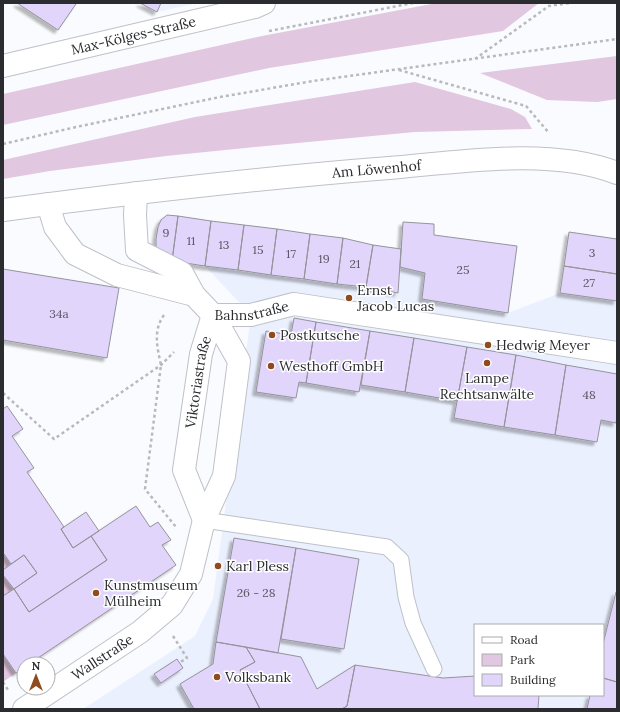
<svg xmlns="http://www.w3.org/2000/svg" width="620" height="712" viewBox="0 0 620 712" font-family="Lora,serif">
<defs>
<filter id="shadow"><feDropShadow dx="-3.5" dy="3.5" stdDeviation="1" flood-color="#0004"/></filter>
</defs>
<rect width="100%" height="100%" fill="#fafbfe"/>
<path fill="#ebf0ff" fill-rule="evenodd" d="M140 3H198L157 12Z
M205 266 398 293 400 267 425 273 422 299 508 313 560 293 617 301V709H83L195 636 213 599 251 315ZM475 625H603V695H475Z"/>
<path fill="#e1c7e0" d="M437 3H539L503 31 269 68 3 125V94L262 36Z
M617 56V99L597 102 547 100 480 73Z
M415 82 511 109 525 117 532 129 415 132 255 147 166 156 50 171 3 179V160L195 117Z
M4 554 11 564 3 570V555Z
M3 576 14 589 3 596Z
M3 654 16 673 3 682Z"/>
<path fill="#e1d5fb" stroke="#95939b" filter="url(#shadow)" d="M17 3H74L76 4 58 30Z
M140 3H161L157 12Z
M167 215 178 216 172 261 156 248V239L158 227 161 220Z
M178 216 211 221 205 266 172 261Z
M211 221 244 225 238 270 205 266Z
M403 222 434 224V235L517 246 508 313 422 299 425 273 400 267Z
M244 225 277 229 271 275 238 270Z
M277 229 310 234 304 279 271 275Z
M569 232 617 239V274L564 266Z
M310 234 343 238 337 284 304 279Z
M343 238 373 245 366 287 337 284Z
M373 245 401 249 398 293 366 287Z
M564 266 617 274V301L560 293Z
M3 269 119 288 107 358 3 340Z
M294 318 316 322 306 383 299 382 296 398 256 392 266 331 291 335Z
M316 322 370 331 359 392 306 383Z
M370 331 414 338 405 392 361 385Z
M414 338 467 347 457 401 405 392Z
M467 347 516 355 504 427 454 418Z
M516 355 566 365 555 435 504 427Z
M566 365 617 374V416L616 423 601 420 597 442 555 435Z
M7 406 23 429 12 436 34 468 27 472 64 527 61 529 73 548 91 536 107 560 29 612 14 589 37 573 24 555 11 564 4 554 3 555V409Z
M136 506 150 527 158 522 171 540 162 545 176 565 29 664H24V667L16 673 3 654V596L14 589 29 612 107 560 91 536Z
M86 512 99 531 73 548 61 529Z
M234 538 296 548 278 653 216 642Z
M296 548 359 559 344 649 281 639Z
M24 555 37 573 14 589 3 575V570Z
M616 592H617V682L603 678V644Z
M216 642 246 647 255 662 240 670 260 709H194L180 684 213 664Z
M246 647 301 657 317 689 355 665 347 706 342 709H260L240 670 255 662Z
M177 659 183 668 161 683 154 674Z
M355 665 443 678 475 676V695H539L538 709H342L347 706Z
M603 678 617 682V709H587L590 695H603Z"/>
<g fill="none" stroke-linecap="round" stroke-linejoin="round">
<defs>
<path id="service" d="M204 520 387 547 401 560 406 597 413 623 434 669"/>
<g id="pedestrian">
<path id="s1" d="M213 315H251L294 304 617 353"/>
</g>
<g id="minor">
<path id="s2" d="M3 66 255 7 264 3"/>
<path d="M48 204 55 227 75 254 117 275 194 295"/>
<path id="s3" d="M3 210C131 193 260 178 389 168 459 162 551 147 617 173"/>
<path id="s4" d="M204 520 184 470 201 354 213 315"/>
<path id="s5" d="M24 709 140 632 172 605 191 574 204 520 224 476 239 361 213 315 194 295 182 273 137 250 135 215 136 193"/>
</g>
</defs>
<use href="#service" stroke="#bec1c8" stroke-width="17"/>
<use href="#pedestrian" stroke="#bec1c8" stroke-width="24"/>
<use href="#minor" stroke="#bec1c8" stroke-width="24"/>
<path stroke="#b8b9bc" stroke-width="2.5" stroke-dasharray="3 3" stroke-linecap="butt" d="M269 31 413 3
M475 59 549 6 570 3
M399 70 526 106 549 133
M3 144 76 127 220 97 313 81 617 39
M164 315C153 330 157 347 161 365L145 489 176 527
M3 393 54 439 161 365 174 352
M173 636 187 658 179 663
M3 682 8 690"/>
<use href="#service" stroke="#fff" stroke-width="15"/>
<use href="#pedestrian" stroke="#fff" stroke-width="22"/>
<use href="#minor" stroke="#fff" stroke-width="22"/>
</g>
<g fill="#8f4b1f" stroke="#fff" stroke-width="1.5">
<circle cx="349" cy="298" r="4"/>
<circle cx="272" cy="335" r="4"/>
<circle cx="488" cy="345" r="4"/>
<circle cx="487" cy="363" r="4"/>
<circle cx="271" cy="366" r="4"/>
<circle cx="218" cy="566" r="4"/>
<circle cx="96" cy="593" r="4"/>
<circle cx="217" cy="677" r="4"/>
</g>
<g text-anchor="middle" stroke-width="3" stroke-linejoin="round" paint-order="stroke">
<g font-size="12" fill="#585662">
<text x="166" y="237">9</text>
<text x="191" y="245">11</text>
<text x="224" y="249">13</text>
<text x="258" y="254">15</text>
<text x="592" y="257">3</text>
<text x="291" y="258">17</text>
<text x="324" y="263">19</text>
<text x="355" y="268">21</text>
<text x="463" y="274">25</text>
<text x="589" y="287">27</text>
<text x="59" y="318">34a</text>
<text x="589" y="399">48</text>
<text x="256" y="597">26 - 28</text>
</g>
<g font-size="14" fill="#2b2c2f" stroke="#fff">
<text dy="5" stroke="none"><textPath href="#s2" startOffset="134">Max-Kölges-Straße</textPath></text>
<text dy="5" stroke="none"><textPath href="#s3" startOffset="376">Am Löwenhof</textPath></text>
<text dy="5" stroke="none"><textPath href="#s1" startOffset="39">Bahnstraße</textPath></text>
<text dy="5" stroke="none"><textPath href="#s4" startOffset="143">Viktoriastraße</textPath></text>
<text dy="5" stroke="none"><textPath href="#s5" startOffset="94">Wallstraße</textPath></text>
</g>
<g font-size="14" fill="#2b2c2f" stroke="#fff" text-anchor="start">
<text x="357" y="295">Ernst<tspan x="357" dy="16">Jacob Lucas</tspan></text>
<text x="280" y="340">Postkutsche</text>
<text x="496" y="350">Hedwig Meyer</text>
<text x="279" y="371">Westhoff GmbH</text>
<text x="487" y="383" text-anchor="middle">Lampe<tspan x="487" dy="16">Rechtsanwälte</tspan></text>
<text x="226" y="571">Karl Pless</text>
<text x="104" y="590">Kunstmuseum<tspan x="104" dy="16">Mülheim</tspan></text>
<text x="225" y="682">Volksbank</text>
</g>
</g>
<rect width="620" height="712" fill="none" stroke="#2b2c2f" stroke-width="8"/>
<rect x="474" y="624" width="130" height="72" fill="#ffffff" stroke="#aaabac"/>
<rect x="482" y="637" width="20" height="6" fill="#ffffff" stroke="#aaabac"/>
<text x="510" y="644" font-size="12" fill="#2b2c2f">Road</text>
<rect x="482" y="654" width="20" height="12" fill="#e1c7e0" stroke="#aaabac"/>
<text x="510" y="664" font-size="12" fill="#2b2c2f">Park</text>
<rect x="482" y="674" width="20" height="12" fill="#e1d5fb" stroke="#aaabac"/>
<text x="510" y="684" font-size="12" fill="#2b2c2f">Building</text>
<g transform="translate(36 676)"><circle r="19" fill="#ffffff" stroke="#aaabac"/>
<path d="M0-3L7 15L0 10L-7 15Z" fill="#8f4b1f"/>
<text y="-6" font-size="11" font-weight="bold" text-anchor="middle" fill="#2b2c2f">N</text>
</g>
</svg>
